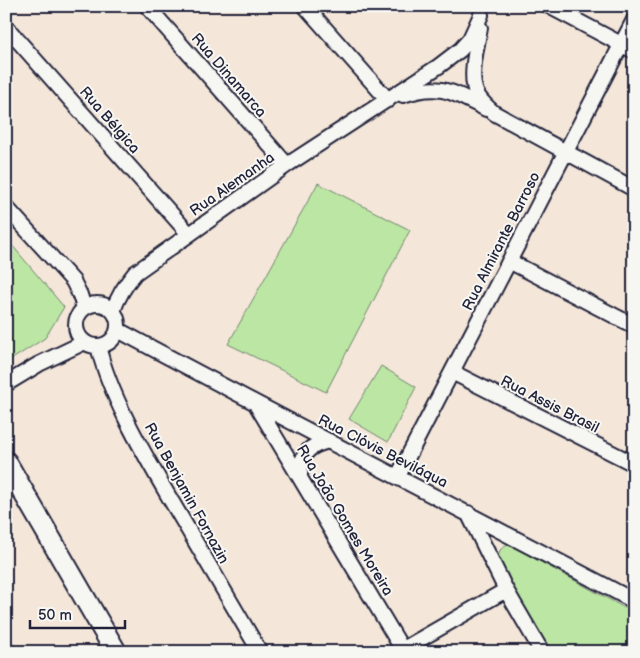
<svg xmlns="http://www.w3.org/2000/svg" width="640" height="658" viewBox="0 0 640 658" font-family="'Balsamiq Sans',sans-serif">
<rect width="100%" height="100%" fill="#f4e7d9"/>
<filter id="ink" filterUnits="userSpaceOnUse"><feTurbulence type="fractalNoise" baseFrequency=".02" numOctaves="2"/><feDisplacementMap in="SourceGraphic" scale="10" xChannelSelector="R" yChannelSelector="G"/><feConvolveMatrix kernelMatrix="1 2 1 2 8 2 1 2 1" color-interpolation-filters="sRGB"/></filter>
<g filter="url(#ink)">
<path fill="#bce6a3" stroke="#6f846f" d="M318 183 410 230 326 392 228 344Z
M6 238 64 307 45 338 6 363Z
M381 366 416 387 388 442 349 419Z
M506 545H510L634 613V652H548L510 589 498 557 500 550Z"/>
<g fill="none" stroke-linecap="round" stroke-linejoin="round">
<defs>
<path id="minor" d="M147 6 287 165
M305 6 388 100
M549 6 634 51
M6 27 189 234
M480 28C477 45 469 76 476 92 479 100 487 107 494 113L634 189
M403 95C440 82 453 92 486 109
M6 207 73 281 80 295 84 308
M509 261 634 326
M76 325a21 21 0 1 1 42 0a21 21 0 1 1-42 0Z
M113 311C118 296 125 285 135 273L287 165 439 66 460 50 470 39 481 15
M118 330C289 422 462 510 634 601
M98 346C110 396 143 452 169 497 199 549 230 600 260 652
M452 372 634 464
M6 384 39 364 85 342
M257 406 404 652
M300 475C301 453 308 446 329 441
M398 476 634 20
M468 513 506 590 542 652
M6 649 8 652
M398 652 506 590"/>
<path id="secondary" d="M6 462 116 652"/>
</defs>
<use href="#minor" stroke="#22223b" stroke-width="18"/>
<use href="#secondary" stroke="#22223b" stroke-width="24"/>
<use href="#minor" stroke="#f6f6f2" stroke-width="14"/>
<use href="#secondary" stroke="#f6f6f2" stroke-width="20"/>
</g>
</g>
<g text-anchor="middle" stroke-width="4" stroke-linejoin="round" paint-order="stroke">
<g font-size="15" fill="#22223b" stroke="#f6f6f2">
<text transform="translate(229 75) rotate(49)" y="5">Rua Dinamarca</text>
<text transform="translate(110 120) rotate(49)" y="5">Rua Bélgica</text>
<text transform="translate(232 184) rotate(-35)" y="5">Rua Alemanha</text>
<text transform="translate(501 241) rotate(-63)" y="5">Rua Almirante Barroso</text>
<text transform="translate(550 404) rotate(27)" y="5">Rua Assis Brasil</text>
<text transform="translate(383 451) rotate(27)" y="5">Rua Clóvis Beviláqua</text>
<text transform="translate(187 493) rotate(61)" y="5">Rua Benjamin Fornazin</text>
<text transform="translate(345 520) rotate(59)" y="5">Rua João Gomes Moreira</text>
</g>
</g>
<rect width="640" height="658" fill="none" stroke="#f6f6f2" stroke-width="25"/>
<rect x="12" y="12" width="615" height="633" fill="none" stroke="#22223b" stroke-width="2" filter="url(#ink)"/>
<path d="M30 620v8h95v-8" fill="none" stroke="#22223b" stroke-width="2.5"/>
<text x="38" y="620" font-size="15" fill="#22223b" stroke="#f6f6f2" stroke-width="4" paint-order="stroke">50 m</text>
</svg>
